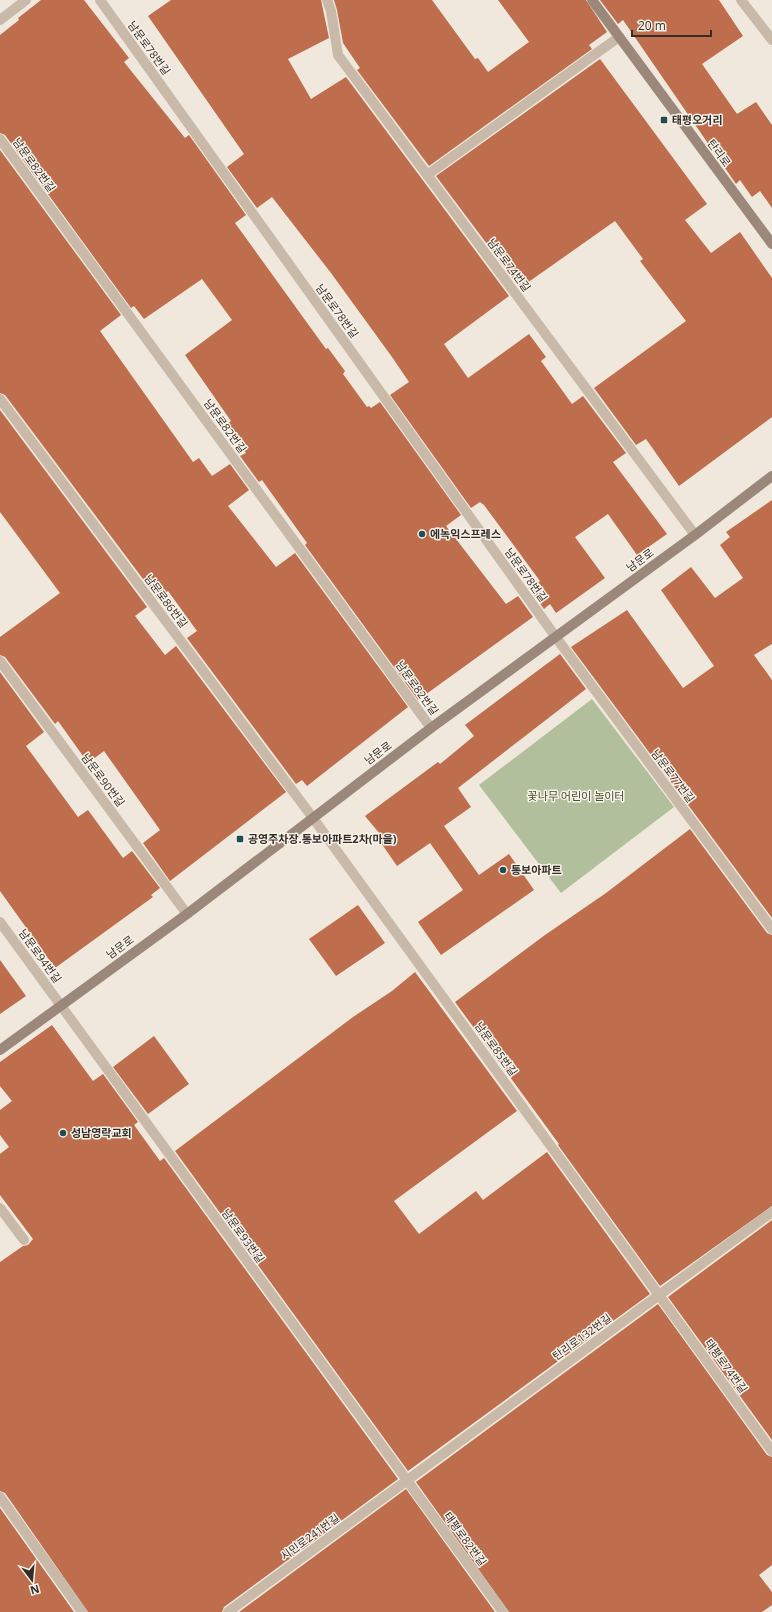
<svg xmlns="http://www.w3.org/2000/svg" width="772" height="1612" viewBox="0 0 772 1612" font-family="'Open Sans','Noto Sans KR',sans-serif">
<rect width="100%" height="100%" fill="#f0e8dc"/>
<path fill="#b2bf9d" d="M592 699 674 807 561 893 479 785Z"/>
<path fill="#be6e4d" d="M41 0H84L129 58 124 62 185 138 189 135 246 215 235 223 326 349 328 348 345 371 343 374 367 407 369 406 371 408 380 402 461 515 446 526 506 604 518 596 533 617 418 700 305 545 307 543 262 480 259 482 240 456 246 453 226 425 231 421 185 355 232 320 202 279 144 319 134 306 131 308 5 135 0 133V35L19 20 18 18Z
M171 0H321L329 38 288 59 311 99 346 77 509 296 444 344 468 378 529 334 546 357 541 361 572 404 583 396 626 453 613 462 667 534 637 555 608 514 575 537 605 578 556 613 550 604 544 609 529 588 540 581 484 505 480 502 471 508 390 395 409 382 392 357 331 273 272 197 257 208 227 167 244 154 148 16Z
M334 0H432L475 59 478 58 488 72 529 42 498 0H586L607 32 589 45 592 49 429 166 357 70 360 68 343 43 337 10Z
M600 0H719L743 36 702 64 737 114 756 102 772 125V208L760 191 752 197 740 180 736 184 623 20 618 24Z
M600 59 707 204 685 220 711 253 740 232 772 278V417L679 486 646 439 636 445 594 388 686 321 640 261 643 259 615 221 520 288 436 176Z
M0 150 121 315 100 331 193 462 199 458 212 476 230 464 249 490 228 506 276 567 295 553 408 707 307 786 302 780 296 784 187 638 197 631 168 591 158 599 5 395 0 393Z
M0 410 147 607 135 616 165 655 176 646 286 792 170 881 143 843 160 830 104 751 88 763 58 721 55 724 5 657 0 655V637L60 593 0 512Z
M772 500V644L754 655 772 680V918L571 647 627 610 683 688 714 666 661 590 691 567 715 598 743 578 720 545 730 537 726 532Z
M560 654 586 689 458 788 471 807 444 826 479 875 509 854 534 890 441 955 418 922 463 890 430 843 397 866 377 837 380 834 365 816 438 762 440 764 474 736 465 725Z
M0 672 44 732 26 746 78 817 88 810 123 858 132 851 160 888 151 895 153 897 55 968 0 891Z
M690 829 767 933 772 935V1206L660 1286 558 1145 559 1144 455 1002 545 935 606 893Z
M358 905 385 943 336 976 309 939Z
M0 960 26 996 0 1014Z
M415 972 517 1111 394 1201 419 1234 476 1191 483 1200 547 1152 650 1294 408 1471 175 1151 353 1017 392 991Z
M52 1025 93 1081 103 1074 138 1122 134 1125 160 1161 164 1158 398 1479 224 1607 222 1612H88L5 1493 0 1491V1262L23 1246 28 1245 33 1239 0 1195V1154L9 1147 0 1135V1110L12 1101 0 1086V1062Z
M154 1036 189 1084 148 1114 113 1067Z
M772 1220V1440L668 1297Z
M658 1304 767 1455 772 1457V1565L759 1575 772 1592V1605L762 1612H509L416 1482Z
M406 1489 495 1612H239Z
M0 1508 74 1612H0Z"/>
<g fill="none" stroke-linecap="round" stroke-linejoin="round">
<path stroke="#c8b9a9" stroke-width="10" d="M100 0 555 636 772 929
M327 0 331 11 338 55 695 535
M741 0 772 40
M0 20 26 0
M0 139 431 728
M427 175 619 37
M0 399 313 818 772 1451
M0 661 187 914
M0 922 503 1612
M0 1208 24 1240
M0 1497 82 1612
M228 1612 772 1212"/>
<path stroke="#9b887b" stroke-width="10" d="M592 0 772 244
M0 1050 187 914 431 728 695 535 772 476"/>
</g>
<g fill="#214e54" stroke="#f8f2e9" stroke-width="1.5">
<rect x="660" y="116" width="8" height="8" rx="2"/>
<circle cx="422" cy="534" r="4"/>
<rect x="236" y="835" width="8" height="8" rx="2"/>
<circle cx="503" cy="870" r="4"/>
<circle cx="63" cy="1133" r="4"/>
</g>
<g text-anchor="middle" stroke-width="3" stroke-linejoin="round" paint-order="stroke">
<g font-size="11" fill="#352d28" stroke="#f8f2e9">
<text transform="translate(149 48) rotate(54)" y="4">남문로78번길</text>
<text transform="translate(719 153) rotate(53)" y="4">탄리로</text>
<text transform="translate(34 165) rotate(54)" y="4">남문로82번길</text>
<text transform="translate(509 265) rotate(53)" y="4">남문로74번길</text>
<text transform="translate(337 311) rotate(54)" y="4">남문로78번길</text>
<text transform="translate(225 426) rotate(54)" y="4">남문로82번길</text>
<text transform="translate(640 560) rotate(-36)" y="4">남문로</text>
<text transform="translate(526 575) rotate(54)" y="4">남문로78번길</text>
<text transform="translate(166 601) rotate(53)" y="4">남문로86번길</text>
<text transform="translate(417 688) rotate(54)" y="4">남문로82번길</text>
<text transform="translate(378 753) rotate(-37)" y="4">남문로</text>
<text transform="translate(673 776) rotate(53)" y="4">남문로77번길</text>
<text transform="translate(103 780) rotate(53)" y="4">남문로90번길</text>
<text transform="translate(120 947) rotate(-36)" y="4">남문로</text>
<text transform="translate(40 956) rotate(54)" y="4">남문로94번길</text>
<text transform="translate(496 1049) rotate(54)" y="4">남문로85번길</text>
<text transform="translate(243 1236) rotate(54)" y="4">남문로93번길</text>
<text transform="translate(582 1337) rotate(-36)" y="4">탄리로132번길</text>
<text transform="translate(726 1366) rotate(54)" y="4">태평로74번길</text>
<text transform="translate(310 1537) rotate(-36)" y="4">시민로241번길</text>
<text transform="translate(465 1539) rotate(54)" y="4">태평로82번길</text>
</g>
<g font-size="11" font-weight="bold" fill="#352d28" stroke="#f8f2e9" text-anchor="start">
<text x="672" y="124">태평오거리</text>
<text x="430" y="538">에녹익스프레스</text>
<text x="248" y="843">공영주차장.통보아파트2차(마을)</text>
<text x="511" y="874">통보아파트</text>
<text x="71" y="1137">성남영락교회</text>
</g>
<g font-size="11" fill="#43522e" stroke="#f8f2e9">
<text x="576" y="800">꽃나무 어린이 놀이터</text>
</g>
</g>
<g transform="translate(32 1580) rotate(164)" stroke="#f8f2e9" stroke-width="3" paint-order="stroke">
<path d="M0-3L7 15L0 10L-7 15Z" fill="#352d28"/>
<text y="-6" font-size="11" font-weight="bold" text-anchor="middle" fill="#352d28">N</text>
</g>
<path d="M632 30v6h79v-6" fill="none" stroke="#352d28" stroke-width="2"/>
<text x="638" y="30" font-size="12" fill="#352d28" stroke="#f8f2e9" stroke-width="3" paint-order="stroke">20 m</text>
</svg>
